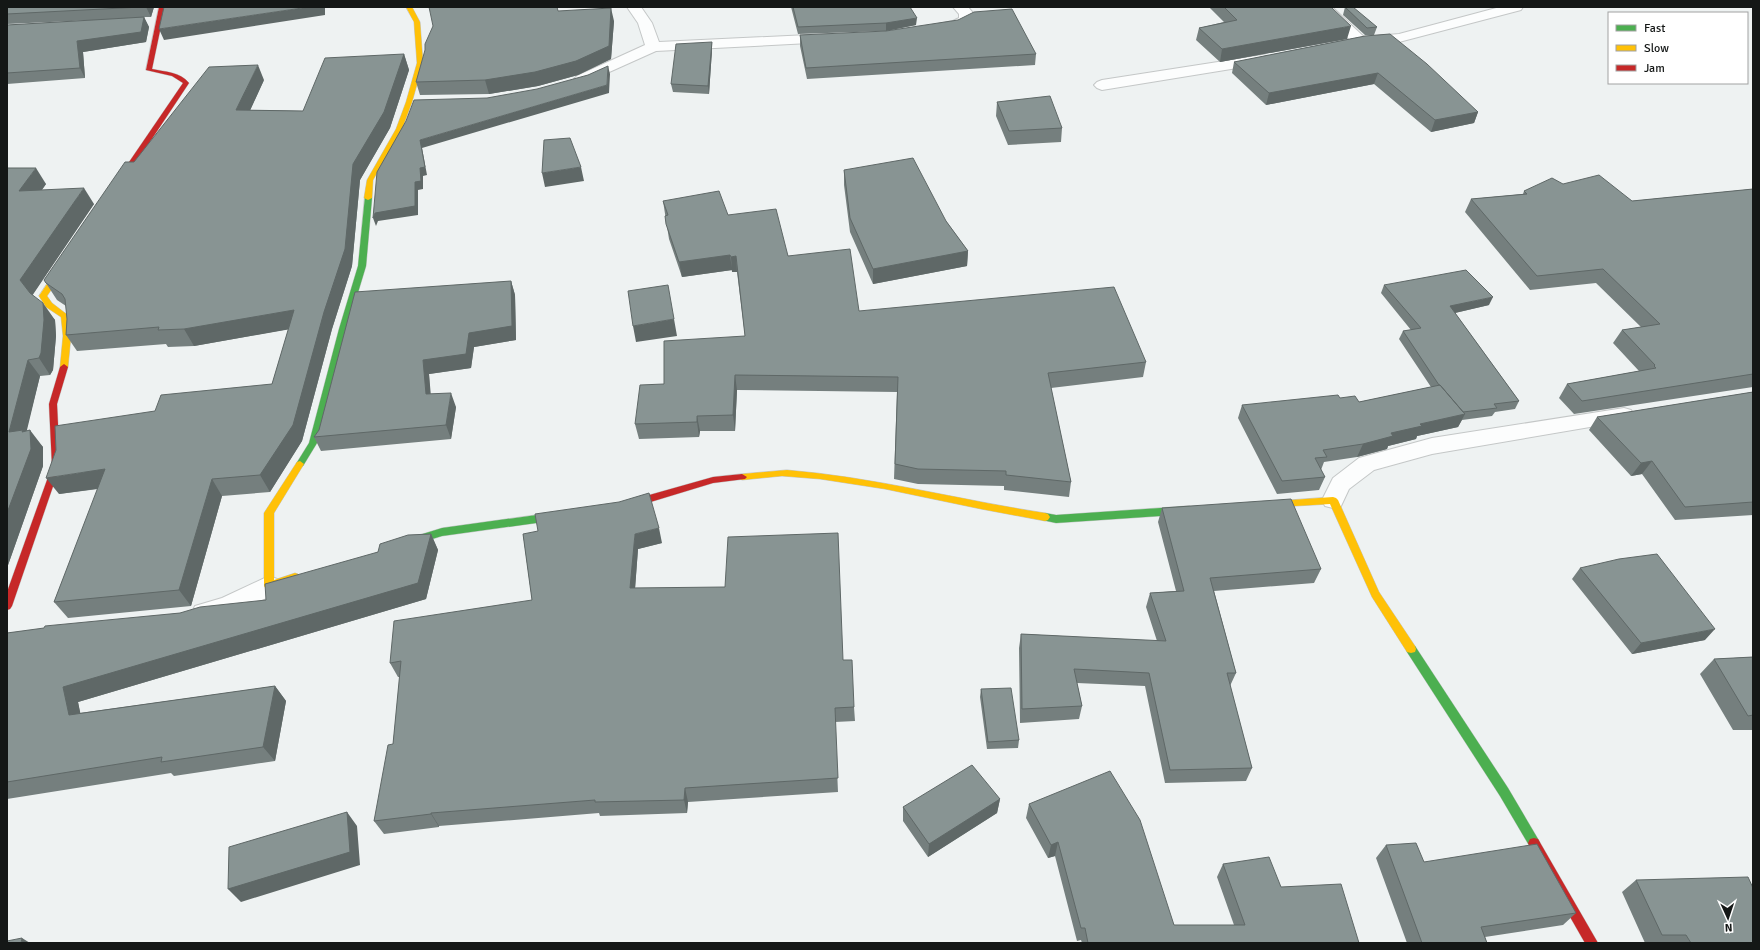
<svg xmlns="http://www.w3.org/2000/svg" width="1760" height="950" viewBox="0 0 1760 950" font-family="Signika,sans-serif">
<rect width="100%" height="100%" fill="#eef2f2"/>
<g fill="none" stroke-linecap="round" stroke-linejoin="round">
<defs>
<path id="street" d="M627 7H641L652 23 659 42 829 34 834 35 836 38 834 41 829 42 656 51 587 82 582 84 577 82 574 79 577 76 645 45 638 23Z
M953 7H968L973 13V20C967 30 949 33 938 30L936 27 938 24 953 21 959 18V14Z
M1317 7H1332L1364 37 1399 34 1500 7H1523L1521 10 1399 42 1366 45 1336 51 1331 50 1329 47 1331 44 1350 40Z
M1263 55 1268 57 1271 60 1268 63 1102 90 1097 88 1094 85 1097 82 1102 80Z
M1624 408 1631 410 1634 415 1631 420 1432 454 1374 470 1349 489 1341 506 1333 508 1325 506 1322 500 1333 478 1359 458 1432 438Z
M269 576 277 579 281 586 277 593 228 616 204 623 195 620 192 613 195 606 222 598Z"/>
<path id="fast" d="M365 196H371L372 198 366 266 347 329 317 443 303 466 300 467 296 464 309 443 339 329 358 266Z
M1190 506 1193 508 1195 510 1193 512 1190 514 1056 523 1042 520 1040 517 1042 514 1045 513 1056 515Z
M565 511 568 512 570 515 568 518 565 519 442 536 403 548 400 547 398 544 400 541 442 528Z
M1411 645 1415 646 1508 788 1538 839 1540 843 1538 847 1534 848 1530 847 1500 796 1407 652 1406 649 1407 646Z"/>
<path id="slow" d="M406 7H412L420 22 423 63 412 102 402 129 373 180 372 198 368 200 364 198 367 180 396 129 406 102 417 63 414 22Z
M63 260H66L70 262 47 296 52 303 69 316 71 336 68 367 64 370 60 367 63 336 61 317 46 307 39 296Z
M300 461 304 464 274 513V580L295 573 298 574 300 577 298 580 269 590 266 589 264 586V513L297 462Z
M787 470C874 477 959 500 1045 513L1048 514 1050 517 1048 520 1045 521 981 509 885 489 820 479 782 476 742 480 737 477 742 474Z
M1333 497 1336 498 1338 500 1379 592 1415 646 1416 649 1415 652 1411 653 1407 652 1372 597 1330 504 1262 508 1259 507 1257 505 1259 503 1262 502Z"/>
<path id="jam" d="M159 7H165L152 69C166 72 180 72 189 83L120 187 116 189 112 187 183 83 172 76 146 70Z
M64 364 68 367 57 404 60 466 12 606 10 609 7 610V592L52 466 49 404 60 367Z
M742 474 747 477 745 479 713 483 621 511 618 509 616 507 618 505 621 503 713 477Z
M1534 838 1538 839 1598 943H1585L1530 847 1528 843 1530 839Z"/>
</defs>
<use href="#street" stroke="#c4c7c7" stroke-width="2"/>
<use href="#fast" stroke="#c4c7c7" stroke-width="1"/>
<use href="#slow" stroke="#c4c7c7" stroke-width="1"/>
<use href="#jam" stroke="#c4c7c7" stroke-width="1"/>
<use href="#street" fill="#fcfdfd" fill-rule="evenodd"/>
<use href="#fast" fill="#4caf50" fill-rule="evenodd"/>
<use href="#slow" fill="#ffc107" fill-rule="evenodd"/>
<use href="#jam" fill="#c62828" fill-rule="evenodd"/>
</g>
<path fill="#757f7e" d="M7 7H154L151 17H144L149 27 146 42 83 52 85 78 7 84V25L93 20 7 24Z
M791 7H910L916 25 886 31 798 34Z
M1209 7H1331L1347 39 1220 62 1196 40 1199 28 1224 22Z
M1345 7 1377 27 1374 35H1365L1343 15Z
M558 11 614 21 611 59 578 75 538 86 489 94 420 95 416 82Z
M800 35 1036 54 1035 65 807 79 800 46Z
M1365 36 1478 112 1474 123 1431 132 1374 84 1266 105 1232 73 1234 62Z
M712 42V50L709 94 673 92 671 84Z
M404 54 409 70 390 128 360 180 352 266 332 329 302 441 270 492 222 496 191 606 68 618 54 602 98 489 59 494 155 411 272 384 289 329 194 346 168 347 166 344 77 351 66 335 67 319 66 306 57 300 44 280 134 162 264 80 250 110 303 111Z
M997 102 1062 128 1061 142 1008 145 996 116Z
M7 168 46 184 42 190 94 204 32 295 55 320 56 336 53 370 50 375 40 376 26 431 43 447V466L7 568Z
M844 170 946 221 968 251 967 266 873 284 850 232 844 185Z
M1563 184 1632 201 1753 189V387L1574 414 1559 398 1567 384 1639 371 1613 343 1622 330 1641 327 1596 283 1530 290 1465 212 1471 199 1523 194 1524 191Z
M663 201 728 215 788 256 859 311 1146 362 1143 377 1051 388 1071 482 1069 497 1004 490V486L918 484 894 479 897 392 737 390 735 431H700L699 437 639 439 635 424 664 384 745 336 737 272H732V270L682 277 669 239Z
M511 281 515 295 516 340 474 347 471 368 429 374 430 394 456 407 451 439 321 451 314 437Z
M1384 285 1489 305 1455 313 1519 401 1515 409 1495 412 1492 416 1462 420 1458 427 1417 436 1416 439 1388 446 1387 449 1357 457 1324 462 1321 470 1325 477 1319 490 1277 494 1238 418 1242 405 1340 398 1359 402 1431 387 1399 339 1403 331 1411 330 1381 293Z
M1753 392V515L1675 520 1642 474 1631 476 1589 430 1597 417Z
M1162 508 1321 569 1314 583 1214 591 1236 673 1230 686 1252 768 1246 781 1165 783 1145 686 1077 683 1082 706 1079 719 1020 723 1019 648 1021 634 1157 641 1146 607 1150 593 1176 591 1158 522Z
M431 534 438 550 426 599 78 702 80 713 275 686 286 701 275 761 174 776 171 773 7 799V633L180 613 266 600 378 552Z
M523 534 662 543 638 549 635 588 843 660 854 707 855 721 835 722 838 792 688 802 687 813 600 816 599 813 439 826V827L384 834 374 821 393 744 400 677H398L390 663 532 600Z
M1580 568 1705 640 1632 654 1572 579Z
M1753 657V730H1733L1700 674 1714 659Z
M981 689 1019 740 1018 748 987 749 980 697Z
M1000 799 997 813 928 857 903 821V807Z
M1029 804 1174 925H1234L1217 877 1223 864 1281 887 1359 943H1082L1081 940 1077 941 1055 856 1048 858 1026 818Z
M1386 845 1424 862 1576 913 1563 925 1485 937 1487 943H1407L1376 858Z
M1636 880 1753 943H1645L1622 892Z"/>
<path fill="#5f6867" d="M146 7H154L151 17Z
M309 7H325V15L164 40 159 29Z
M611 8 614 21 611 59 578 75 538 86 489 94 485 80Z
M144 17 149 27 146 42 83 52 85 78 80 68 77 41Z
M917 18 916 25 886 31V23Z
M1351 26 1347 39 1220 62 1222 49Z
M712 42V50L709 94 708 86Z
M404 54 409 70 390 128 360 180 352 266 332 329 302 441 270 492 260 475 324 312 353 164Z
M258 65 264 80 243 126 236 110Z
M608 66 610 74 609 93 422 148 427 175 423 176V189L418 190V215L378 221 376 226 373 218 375 213 415 182 420 140 607 85Z
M1378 73 1374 84 1266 105 1269 93Z
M1478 112 1474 123 1431 132 1435 120Z
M581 167 584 181 545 187 542 173Z
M36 168 46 184 29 207 19 191Z
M84 188 94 204 32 296 20 280Z
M968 251 967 266 873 284V269Z
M730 255 732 270 682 277 679 262Z
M736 256 737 272H732L731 257Z
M511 281 515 295 516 340 474 347 471 368 429 374 432 408 426 394 423 360 469 333Z
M1493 297 1489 305 1446 315 1450 306Z
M43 303 55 320 56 336 53 370 50 375 39 358Z
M294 310 302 327 194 346 184 329Z
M674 319 677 336 636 342 633 326Z
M28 360 40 376 26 434 30 430 43 447V466L7 568V513L9 432Z
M735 375 737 390 735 431 733 415Z
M451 393 456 407 451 439 446 425Z
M1465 414 1458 427 1417 436 1416 439 1388 446 1387 449 1357 457 1363 444 1391 433 1420 424Z
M697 416 700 431 699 437 697 422Z
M1652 461 1642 474 1631 476 1641 463Z
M105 469 117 486 59 494 46 478Z
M212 479 222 496 191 606 179 590Z
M659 528 662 543 638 549 634 603 630 588 635 534Z
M431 534 438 550 426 599 78 702 84 730 69 715 63 687Z
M1715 629 1705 640 1632 654 1641 643Z
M275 686 286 701 275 761 263 747Z
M685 788 688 802 687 813 684 800Z
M1000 799 997 813 928 857 929 844Z
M347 812 357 826 360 865 241 902 228 889Z
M431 813 439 826V827L431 814Z
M1058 842 1055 856 1048 858 1051 845Z
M22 938 30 943H21Z"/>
<path fill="#889493" stroke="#5f6867" d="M7 7H141L7 14Z
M164 7H309L159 29Z
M429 7H557L558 11 611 8 609 46 576 61 535 72 485 80 416 82 425 50V44L433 26Z
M793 7H910L917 18 886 23 798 27Z
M1224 7H1331L1351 26 1222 49 1199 28 1237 20Z
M1345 7H1353L1377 27 1367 28Z
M1012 9 1036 54 806 68 800 35 886 31 958 20 974 12Z
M144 17 141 32 77 41 80 68 7 73V25Z
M1390 34 1427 64 1478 112 1435 120 1378 73 1269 93 1234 62 1365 36Z
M712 42 708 86 671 84 676 44Z
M404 54 384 112 353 164 345 249 324 312 293 425 260 475 212 479 179 590 54 602 105 469 46 478 56 450 55 426 155 411 161 395 272 384 294 310 184 329 158 330 159 327 66 335 67 319 65 299 62 294 46 283 44 280 125 162H134L209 67 258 65 236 110 303 111 325 58Z
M608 66 607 85 420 140 425 167 420 168 421 181 415 182V206L375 213 373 218 377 172 406 121 414 100 487 98 537 89 588 75Z
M1050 96 1062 128 1009 131 997 102Z
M570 138 581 167 542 173 544 140Z
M913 158 946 221 968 251 873 269 850 218 844 170Z
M7 168H36L19 191 84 188 20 280 30 293 43 303 44 320 41 353 39 358 28 360 9 432 23 430 22 432 30 430 31 449 7 513Z
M1599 175 1632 201 1753 189V374L1582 401 1567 384 1656 368 1654 366 1655 365 1622 330 1660 324 1603 269 1537 276 1471 199 1527 194 1524 191 1552 178 1563 184Z
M719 191 728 215 776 209 788 256 850 249 859 311 1114 287 1146 362 1048 373 1071 482 1006 475V471L918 469 895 464 898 377 735 375 733 415 697 416V422L635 424 640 385 664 384V341L745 336 736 256 731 257 730 255 679 262 666 224 665 216 668 215 663 201Z
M1466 270 1493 297 1450 306 1519 401 1494 404 1497 408 1463 412 1440 385H1439L1403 331 1421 328 1384 285Z
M511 281 512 326 469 333 466 354 423 360 426 394 451 393 446 425 314 437 319 430 355 292Z
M668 285 674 319 633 326 628 291Z
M1440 385 1465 414 1420 424 1422 426 1391 433 1393 436 1363 444 1323 450 1327 457 1315 458 1325 477 1282 481 1242 405 1338 395 1340 398 1355 396 1359 402Z
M1753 392V502L1685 507 1652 461 1641 463 1597 417Z
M649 493 659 528 635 534 630 588 725 587 728 537 838 533 843 660H852L854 707 835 708 838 778 685 788 684 800 595 802V800L431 813V814L374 821 388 745 393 744 401 661 390 663 394 621 532 600 523 534 538 531 535 514 619 502Z
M1291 499 1321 569 1210 578 1236 673H1227L1252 768 1170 770 1149 673 1074 669 1082 706 1022 709 1021 634 1166 641 1150 593 1184 591 1162 508Z
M431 534 418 583 63 687 69 715 275 686 263 747 161 762 162 757 7 782V633L44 628 45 626 180 613 200 607 266 600 265 584 378 552 380 544 408 535Z
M1657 554 1715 629 1641 643 1580 568 1619 559Z
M1753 657V715L1748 716 1714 659Z
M1011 688 1019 740 988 742 981 689Z
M972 765 1000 799 929 844 903 807Z
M1110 771 1140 820 1174 925H1245L1223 864 1269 857 1281 887 1341 884 1359 943H1088L1085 928H1081L1058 842 1051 845 1029 804Z
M347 812 350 852 228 889 229 847Z
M1416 843 1424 862 1537 844 1576 913 1481 927 1487 943H1422L1386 845Z
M1748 877 1753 888V943H1691L1686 935H1662L1636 880Z
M22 938 21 943H7V941Z"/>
<rect width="1760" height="950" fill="none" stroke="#141716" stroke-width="16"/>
<rect x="1608" y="12" width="140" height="72" fill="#ffffff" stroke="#a1a2a2"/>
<rect x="1616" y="25" width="20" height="6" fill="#4caf50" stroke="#a1a2a2"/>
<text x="1644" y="32" font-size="12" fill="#141716">Fast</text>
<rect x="1616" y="45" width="20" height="6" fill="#ffc107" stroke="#a1a2a2"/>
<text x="1644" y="52" font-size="12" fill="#141716">Slow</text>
<rect x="1616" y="65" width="20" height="6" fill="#c62828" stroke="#a1a2a2"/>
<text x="1644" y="72" font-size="12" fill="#141716">Jam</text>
<g transform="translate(1728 918) rotate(177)" stroke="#ffffff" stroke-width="3" paint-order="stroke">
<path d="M0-3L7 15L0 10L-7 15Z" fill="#141716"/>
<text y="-6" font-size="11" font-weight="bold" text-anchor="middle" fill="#141716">N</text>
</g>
</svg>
